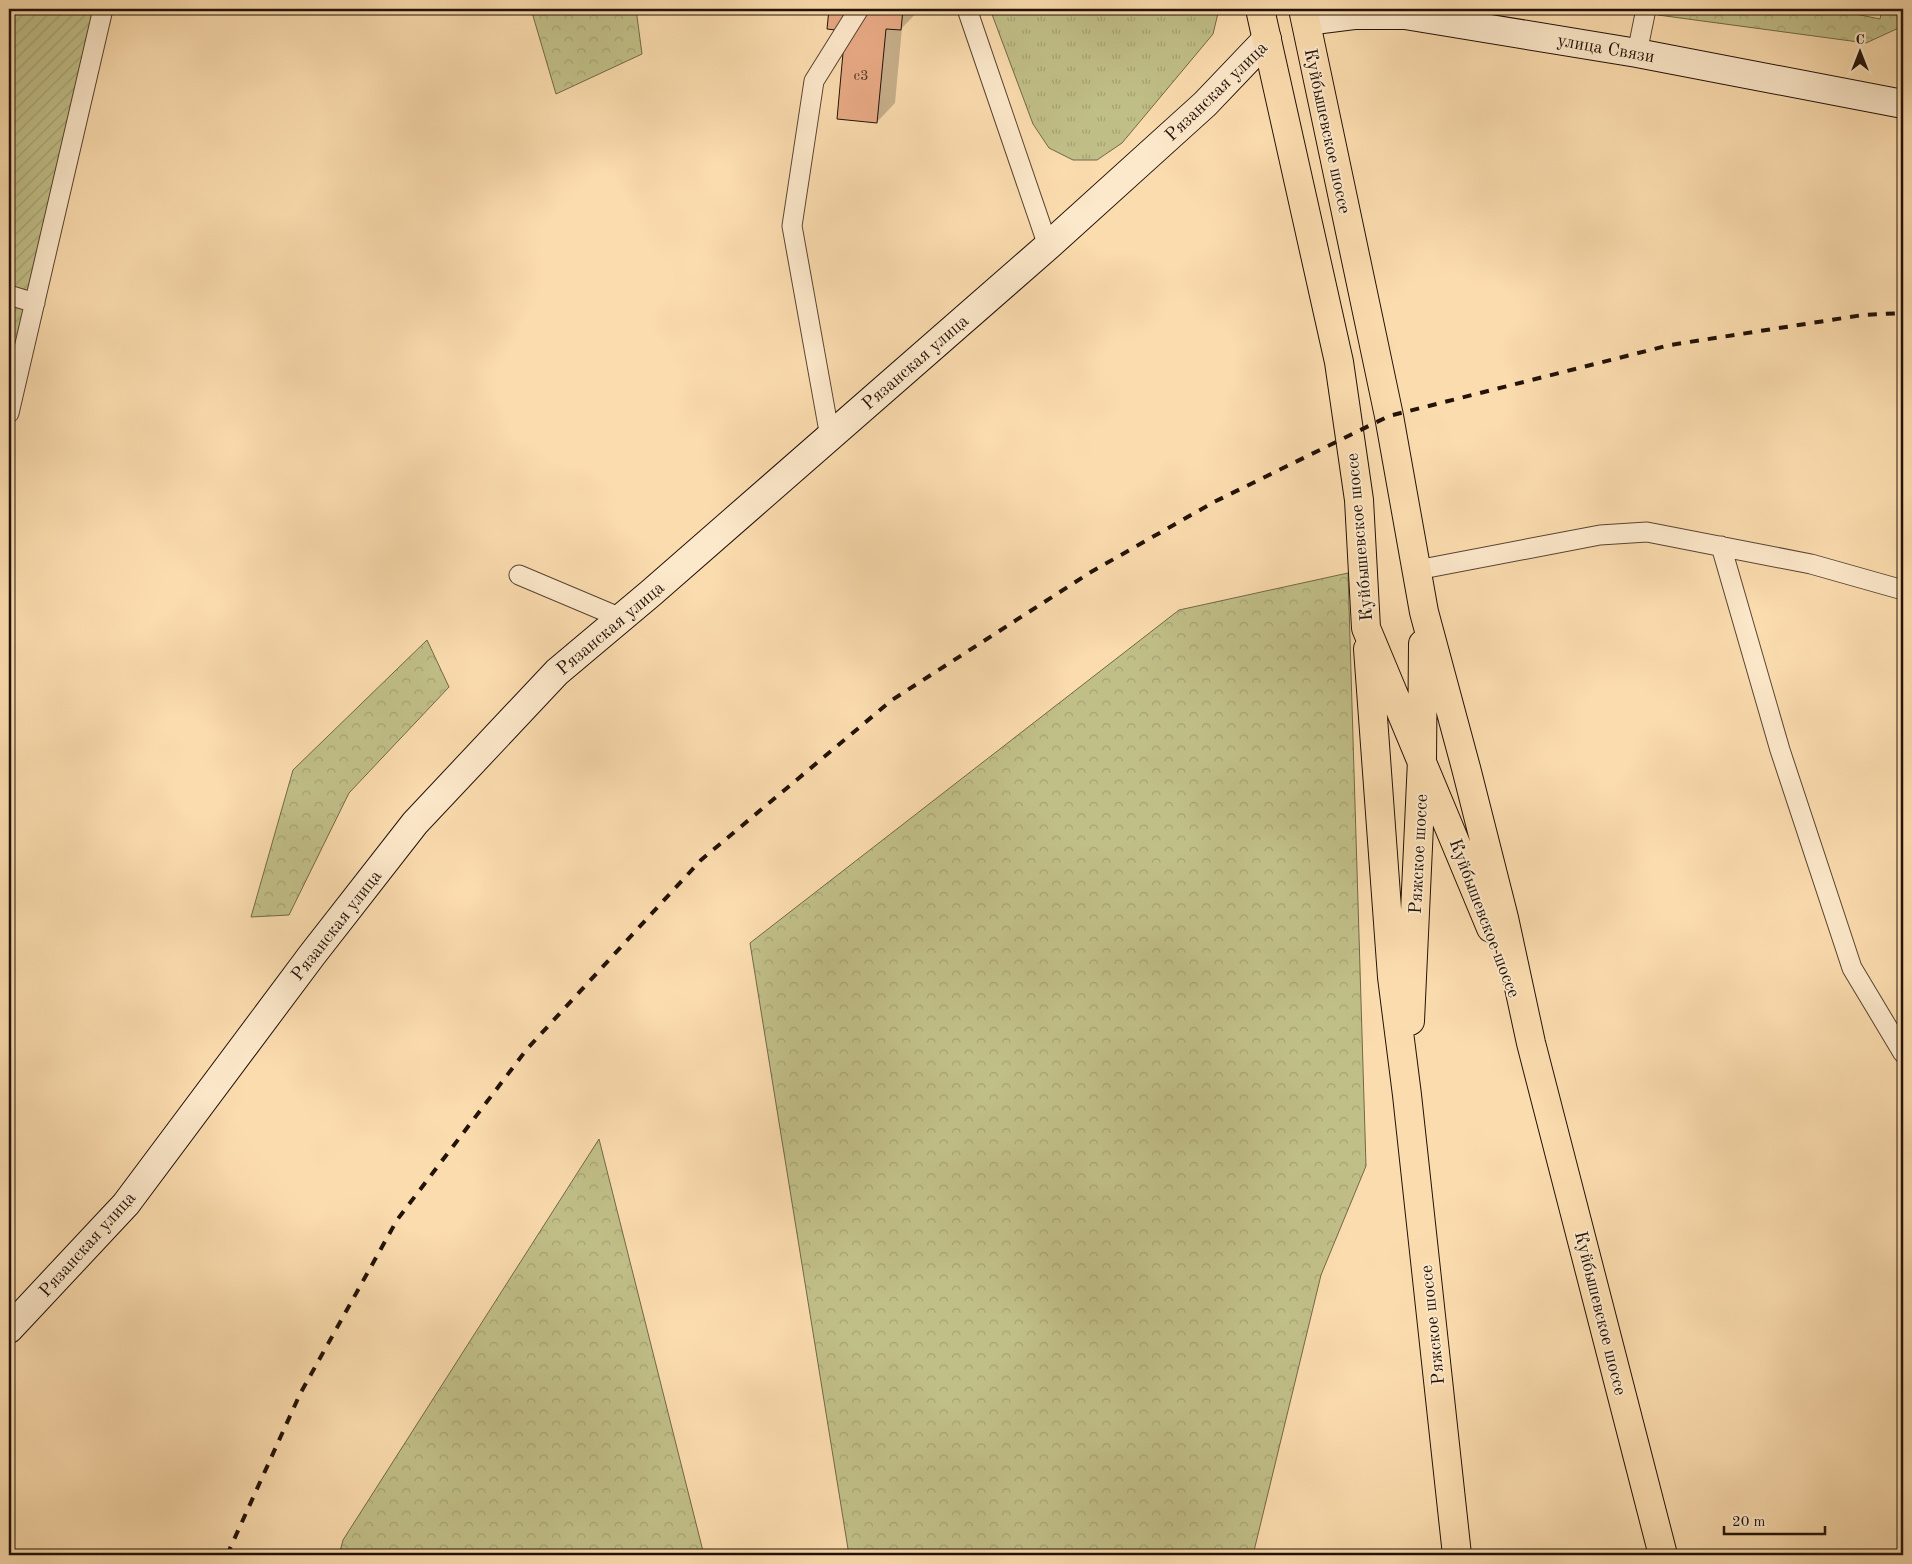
<svg xmlns="http://www.w3.org/2000/svg" width="1912" height="1564" viewBox="0 0 1912 1564" font-family="'Old Standard TT',serif">
<defs>
<pattern id="grass-tufts" width="24" height="20" patternUnits="userSpaceOnUse" patternTransform="scale(1.25)"><rect width="24" height="20" fill="#c1bf88"/><path d="M3 7l-1-3M5 7V3M7 7l1-3M15 17l-1-3M17 17v-4M19 17l1-3" fill="none" stroke="#a6a374"/></pattern>
<pattern id="forest-crowns" width="20" height="18" patternUnits="userSpaceOnUse" patternTransform="scale(1.25)"><rect width="20" height="18" fill="#c1bf88"/><path d="M2 6a3 3 0 1 1 6 0M12 15a3 3 0 1 1 6 0" fill="none" stroke="#a6a374"/></pattern>
<pattern id="garden-furrows" width="10" height="10" patternUnits="userSpaceOnUse" patternTransform="scale(1.25)"><rect width="10" height="10" fill="#c1bf88"/><path d="M-1 1l2-2M0 10L10 0M9 11l2-2" fill="none" stroke="#a6a374"/></pattern>
</defs>
<rect width="100%" height="100%" fill="#fbdcae"/>
<filter id="stains"><feTurbulence type="fractalNoise" baseFrequency=".004" numOctaves="4"/><feColorMatrix values="0 0 0 0 .2 0 0 0 0 .09 0 0 0 0 .02 0 0 0 .5 -.17"/></filter>
<radialGradient id="worn" r=".72"><stop offset=".6" stop-color="#630" stop-opacity="0"/><stop offset="1" stop-color="#630" stop-opacity=".3"/></radialGradient>
<path fill="url(#grass-tufts)" stroke="#726848" d="M990 9H1219L1213 34 1122 143 1097 160H1073L1049 148 1033 124Z"/>
<path fill="url(#forest-crowns)" stroke="#726848" d="M531 9H636L642 54 556 94Z
M1635 9H1831L1880 19 1882 9H1903V26L1866 43 1658 15Z
M1348 573 1366 1166 1321 1275 1253 1555H849L750 943 1179 610Z
M427 640 449 687 349 793 289 915 251 917 293 770Z
M599 1139 704 1555H339L343 1540Z"/>
<path fill="url(#garden-furrows)" stroke="#726848" d="M9 9H103L9 413Z"/>
<path fill="#0003" d="M830 9H920L902 28 895 103 877 122 847 30 828 28Z"/>
<path fill="#e8aa85" stroke="#221208" d="M829 9H903L901 30 886 29 877 123 837 119 845 31 827 29Z
M1857 9H1879L1878 13Z"/>
<g fill="none" stroke-linecap="round" stroke-linejoin="round">
<defs>
<path id="lane" d="M967 9 1048 246
M1637 53 1646 9
M9 295 35 303
M9 413 103 9
M830 437 792 226 814 81 859 9
M1721 546 1780 750 1852 968 1903 1053
M1417 570 1600 535 1647 532 1811 564 1903 590
M519 575 621 618"/>
<path id="secondary" d="M1306 21 1354 15H1405L1637 53 1903 104
M9 1329 126 1204 312 955 415 823 557 672 651 593 1048 246 1205 104 1267 39"/>
<path id="primary" d="M1260 9 1339 362 1359 500 1366 628 1491 928
M1303 9 1389 416 1424 612 1466 768 1504 918 1531 1043 1663 1555
M1368 649 1392 977 1407 1095 1457 1555
M1410 1021 1422 760 1423 644"/>
</defs>
<use href="#lane" stroke="#584432" stroke-width="21"/>
<use href="#secondary" stroke="#221208" stroke-width="30"/>
<use href="#primary" stroke="#221208" stroke-width="30"/>
<use href="#lane" stroke="#fce8ca" stroke-width="19"/>
<use href="#secondary" stroke="#fce8ca" stroke-width="28"/>
<use href="#primary" stroke="#fbdcae" stroke-width="28"/>
<path stroke="#221208" stroke-width="4" stroke-dasharray="9 9" stroke-linecap="butt" d="M227 1555 300 1394 397 1220 527 1049 701 860 892 700 1091 572 1214 502 1389 416 1670 345 1863 315 1903 313"/>
</g>
<g text-anchor="middle" stroke-width="4" stroke-linejoin="round" paint-order="stroke">
<g font-size="15" fill="#543827">
<text x="861" y="80">с3</text>
</g>
<g font-size="18" fill="#221208" stroke="#fce8ca">
<text transform="translate(1606 48) rotate(10)" y="6">улица Связи</text>
<text transform="translate(1216 91) rotate(-44)" y="6">Рязанская улица</text>
<text transform="translate(1328 131) rotate(78)" y="6">Куйбышевское шоссе</text>
<text transform="translate(915 362) rotate(-41)" y="6">Рязанская улица</text>
<text transform="translate(1359 537) rotate(-95)" y="6">Куйбышевское шоссе</text>
<text transform="translate(610 628) rotate(-40)" y="6">Рязанская улица</text>
<text transform="translate(1418 854) rotate(-87)" y="6">Ряжское шоссе</text>
<text transform="translate(1485 918) rotate(69)" y="6">Куйбышевское шоссе</text>
<text transform="translate(336 925) rotate(-52)" y="6">Рязанская улица</text>
<text transform="translate(87 1244) rotate(-48)" y="6">Рязанская улица</text>
<text transform="translate(1601 1313) rotate(76)" y="6">Куйбышевское шоссе</text>
<text transform="translate(1432 1325) rotate(-96)" y="6">Ряжское шоссе</text>
</g>
</g>
<rect width="1912" height="1564" fill="none" stroke="#fbdcae" stroke-width="30"/>
<rect x="10" y="10" width="1892" height="1544" fill="none" stroke="#221208" stroke-width="2.5"/>
<rect x="15" y="15" width="1882" height="1534" fill="none" stroke="#221208"/>
<g transform="translate(1860 52)" stroke="#fce8ca" stroke-width="4" paint-order="stroke">
<path d="M0-4L9 19L0 12L-9 19Z" fill="#221208"/>
<text y="-8" font-size="14" font-weight="bold" text-anchor="middle" fill="#221208">С</text>
</g>
<path d="M1724 1526v8h101v-8" fill="none" stroke="#221208" stroke-width="2.5"/>
<text x="1732" y="1526" font-size="15" fill="#221208" stroke="#fce8ca" stroke-width="4" paint-order="stroke">20 m</text>
<rect width="100%" height="100%" filter="url(#stains)"/>
<rect width="100%" height="100%" fill="url(#worn)"/>
</svg>
